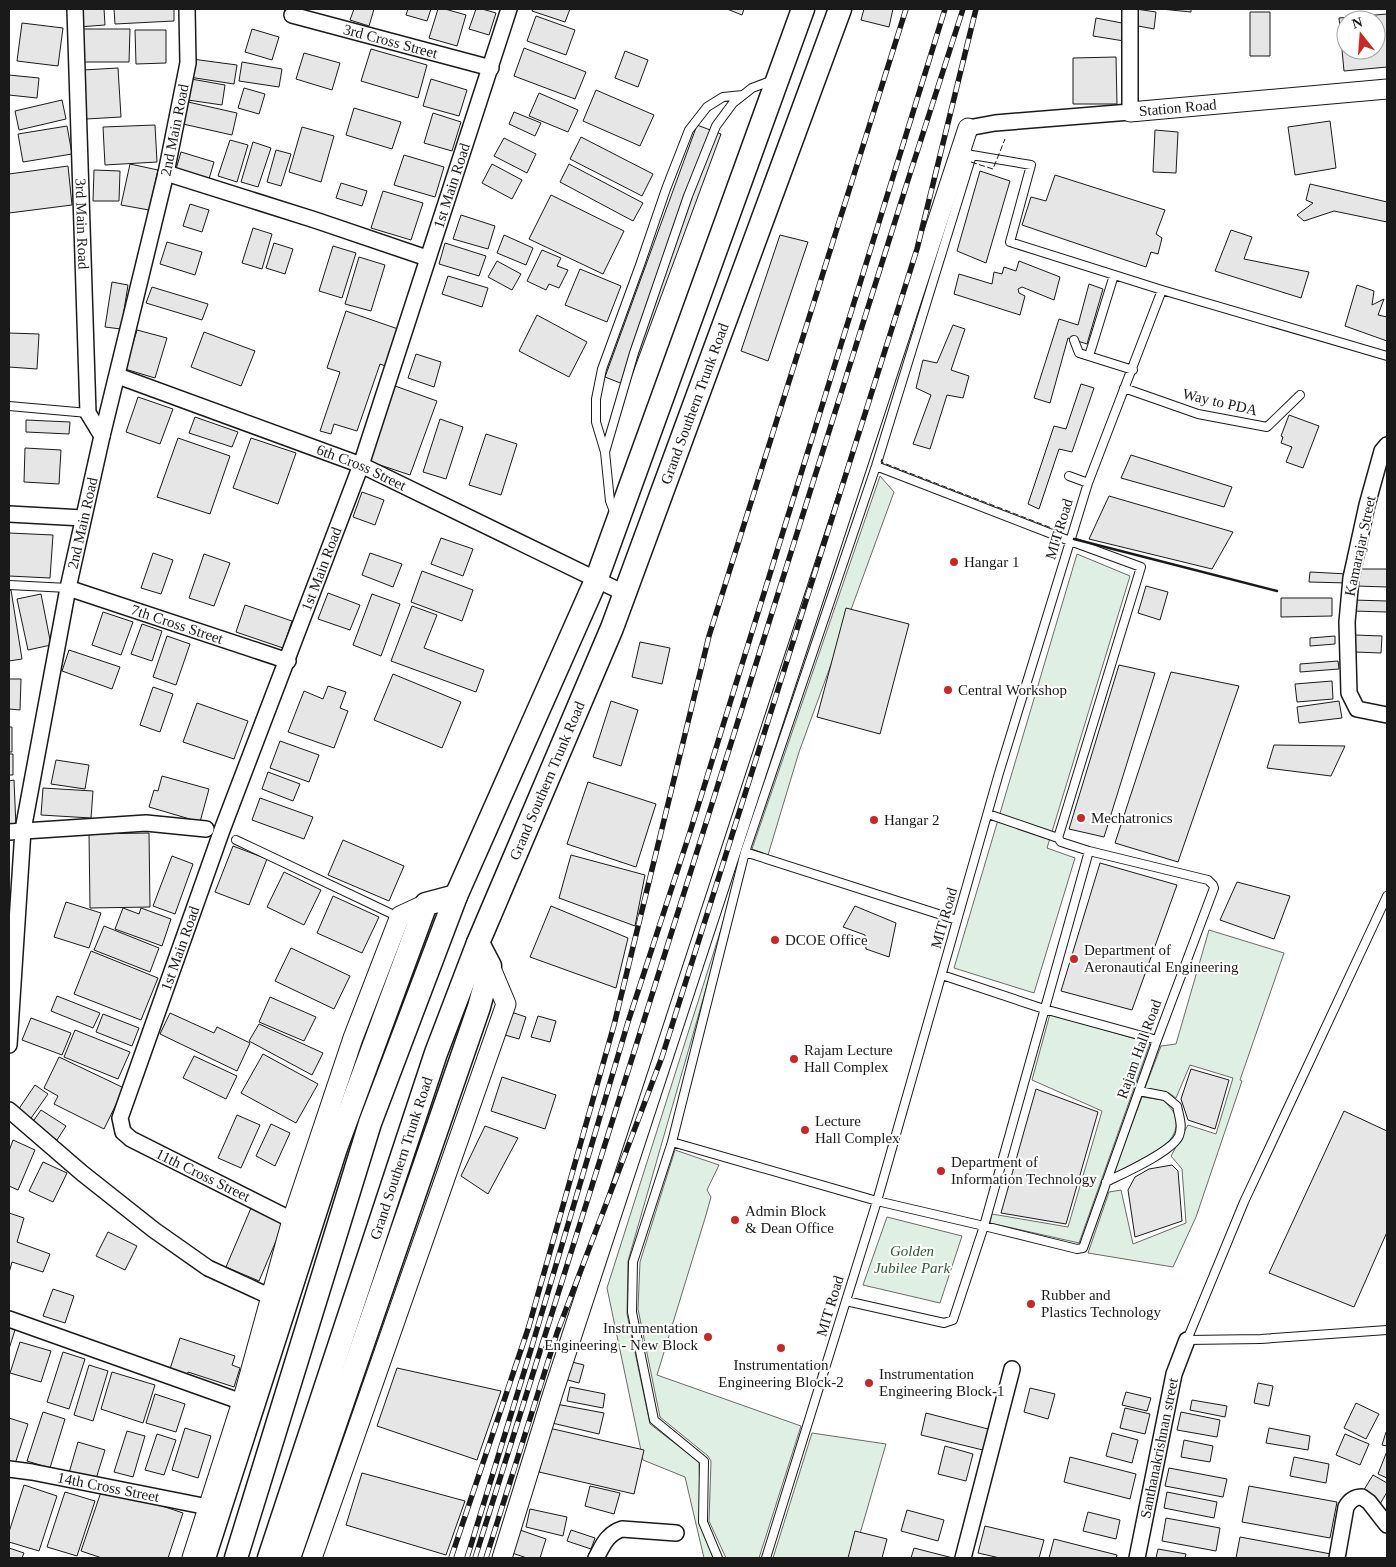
<svg xmlns="http://www.w3.org/2000/svg" width="1396" height="1567" viewBox="0 0 1396 1567" font-family="'Times New Roman',serif">
<rect width="100%" height="100%" fill="#fff"/>
<path fill="#e0efe3" stroke="#6a6a6a" d="M880 476 894 492 799 752 768 855 752 849Z
M1077 554 1130 576 1047 848 1075 858 1034 993 954 968Z
M743 860 628 1261 627 1314 650 1424 699 1462 701 1523 715 1558H704L685 1477 643 1460 607 1288Z
M1209 930 1284 953 1240 1080 1242 1081 1196 1217 1173 1267 1088 1253 1109 1192 1121 1190 1133 1244 1186 1223 1182 1169 1171 1156 1188 1125 1216 1134 1233 1078 1190 1065 1176 1098 1169 1093 1145 1088 1161 1046 1176 1044Z
M1050 1014 1150 1043 1079 1243 990 1223 992 1214 1068 1227 1102 1111 1032 1080Z
M1142 1097 1163 1100C1167 1104 1173 1110 1175 1115 1185 1147 1135 1163 1113 1174Z
M675 1150 719 1165 707 1190 711 1197 706 1215 657 1375 801 1426 759 1558H726L709 1521 711 1461 708 1456 660 1417 638 1309 640 1262Z
M887 1217 962 1236 940 1303 863 1285Z
M812 1433 886 1444 853 1558H773Z"/>
<path fill="#e6e6e6" stroke="#1a1a1a" fill-rule="evenodd" d="M77 9H104L105 25 78 27Z
M114 9H174V21L115 24Z
M354 9H374L369 26 350 20Z
M408 9H431L427 21 406 15Z
M438 9H445L466 15 457 46 429 38Z
M476 9H482L496 13 489 35 469 29Z
M533 9H570L565 22 532 11Z
M727 9H744L742 15Z
M864 9H893L889 27 861 20Z
M1136 9 1156 12 1154 29 1133 25Z
M1161 9H1191V12Z
M1250 12H1270V56H1250Z
M1387 14V67L1344 71 1339 18ZM1346 20H1376V50H1346Z
M536 16 575 30 566 55 527 41Z
M1096 18 1127 24 1124 41 1093 36Z
M22 23 63 28 58 66 17 61Z
M78 29H130L129 62H78Z
M252 29 279 37 272 60 245 52Z
M135 30H166V63L136 64Z
M524 48 586 72 575 99 514 76Z
M371 49 427 65 418 98 361 81Z
M625 51 648 60 638 87 615 78Z
M304 53 340 63 332 90 296 79Z
M1116 57 1117 104H1073V58Z
M192 59 237 65 234 84 189 77Z
M242 62 282 69 279 87 239 81Z
M118 68 121 117 86 119 83 70Z
M9 75 39 78 37 98 9 95Z
M191 79 225 85 222 105 188 100Z
M431 79 467 90 459 116 423 106Z
M244 88 265 94 259 114 238 108Z
M596 90 654 115 640 146 583 121Z
M539 93 578 110 568 132 529 116Z
M62 100 66 119 19 130 15 111Z
M188 102 237 113 232 135 183 124Z
M354 108 401 122 392 149 346 135Z
M514 112 541 123 535 136 509 124Z
M433 113 461 122 452 151 424 143Z
M1330 121 1336 168 1295 175 1288 127Z
M155 125 157 162 105 165 103 127Z
M697 125 721 134 628 386 605 377Z
M67 126 72 154 23 162 18 134Z
M302 127 334 136 321 182 289 172Z
M1155 130 1178 132 1176 173 1153 172Z
M581 137 653 174 642 196 570 159Z
M504 138 536 154 527 173 494 156Z
M230 140 248 145 237 182 218 176Z
M253 142 271 148 258 187 241 182Z
M276 150 291 154 281 186 267 182Z
M181 152 214 162 209 179 176 169Z
M404 155 444 167 435 197 394 185Z
M130 164 158 170 149 210 121 205Z
M492 164 522 180 512 199 482 183Z
M569 164 643 203 633 221 560 182Z
M68 166 72 205 9 213V174Z
M94 170 120 171 119 201H93Z
M980 171 1010 181 986 263 957 251Z
M1055 175 1165 210 1156 234 1162 238 1158 254 1151 252 1146 267 1022 225 1031 197 1046 201Z
M341 183 367 191 362 206 336 198Z
M1310 184 1387 202V222L1334 211 1304 221 1297 215 1313 203 1306 200Z
M383 191 423 203 411 240 371 228Z
M551 195 624 231 603 274 529 239Z
M190 204 209 210 202 232 183 226Z
M461 215 495 226 488 249 453 239Z
M253 228 272 234 262 269 242 263Z
M1231 230 1252 237 1244 259 1309 272 1301 298 1215 271Z
M504 235 533 248 526 265 497 253Z
M780 235 808 242 768 361 741 351Z
M167 242 202 252 195 275 160 264Z
M274 243 293 249 285 274 266 268Z
M445 243 486 256 479 276 439 264Z
M333 246 356 253 342 298 319 291Z
M542 250 561 258 557 266 568 270 559 288 549 284 546 290 527 281Z
M359 257 385 265 371 311 345 304Z
M497 261 521 274 512 290 488 277Z
M1019 261 1060 277 1054 300 1022 287 1018 289 1019 293 1025 296 1020 315 954 294 959 274 992 284 994 272 1002 274 1004 267 1016 271Z
M580 269 621 286 607 322 565 305Z
M448 276 488 288 482 307 442 294Z
M112 282 128 285 121 329 105 327Z
M1089 284 1103 289 1087 344 1068 338 1050 403 1034 398 1059 319 1078 325Z
M1357 285 1374 291 1372 305 1384 299 1378 315 1387 317V341L1345 326Z
M152 287 208 304 202 320 146 303Z
M346 311 401 330 388 367 380 364 357 431 334 424 331 434 320 431 340 372 327 368Z
M537 315 587 342 569 377 519 351Z
M953 325 965 329 951 370 969 376 963 398 947 395 930 449 913 444 931 395 916 388 923 360 937 363Z
M137 330 167 338 155 378 125 369Z
M204 332 255 351 241 386 191 367Z
M9 333 39 334 37 369 9 367Z
M416 354 441 362 434 387 408 378Z
M1081 384 1094 388 1072 452 1059 449 1039 509 1028 504 1054 426 1066 429Z
M395 386 437 401 410 475 368 461Z
M138 397 173 409 160 444 126 432Z
M1289 415 1319 426 1303 468 1286 462 1292 447 1281 443 1283 437 1281 436Z
M195 417 238 432 232 447 189 433Z
M440 419 463 427 446 479 423 472Z
M26 420 70 422 69 434 26 432Z
M486 434 517 444 501 495 469 485Z
M178 438 230 456 210 514 157 497Z
M251 438 296 453 278 504 233 488Z
M25 448 61 450 59 484 24 482Z
M1131 455 1232 487 1224 507 1121 478Z
M362 492 384 500 375 525 353 517Z
M1109 496 1233 532 1212 569 1089 539Z
M9 533 53 535 50 578 9 576Z
M441 538 473 549 463 576 431 564Z
M153 553 173 560 161 594 141 588Z
M370 553 402 564 393 587 362 575Z
M204 554 230 563 214 606 189 598Z
M1357 569H1387V587L1356 586Z
M422 571 473 590 462 621 411 602Z
M1310 572 1348 574V583L1309 582Z
M1146 586 1168 592 1160 620 1138 613Z
M11 590 22 659 9 661V591Z
M328 593 360 605 350 630 318 619Z
M41 594 51 645 28 650 17 599Z
M372 594 400 604 381 656 353 645Z
M1281 598H1332V616L1281 617Z
M1353 600 1387 601V612L1353 611Z
M245 605 292 621 283 648 236 632Z
M412 606 437 615 424 648 484 670 476 692 391 661Z
M846 608 909 624 880 734 817 717Z
M103 612 133 622 121 655 92 645Z
M142 624 162 631 152 661 131 654Z
M1355 635 1382 636 1381 653 1355 652Z
M167 636 190 644 176 685 153 677Z
M1335 636V644L1310 646V638Z
M640 642 670 648 662 684 632 677Z
M69 650 120 667 112 689 62 671Z
M1338 661 1339 669 1300 672V664Z
M1119 665 1155 673 1104 837 1069 829Z
M1171 672 1239 686 1178 862 1115 843Z
M393 674 461 702 442 748 374 720Z
M9 679H21L20 710 9 709Z
M1332 681 1333 699 1297 702 1295 684Z
M328 686 346 692 340 708 348 711 334 748 288 732 304 691 323 699Z
M153 687 173 694 160 732 140 725Z
M611 701 638 710 621 766 593 757Z
M1339 701 1342 718 1299 723 1297 707Z
M197 703 248 721 234 759 183 742Z
M9 727H12V752H9Z
M280 741 319 755 309 782 270 768Z
M1274 745 1345 746 1331 776 1267 768Z
M9 754H13V775H9Z
M56 760 89 765 85 789 51 784Z
M268 772 300 784 293 801 262 789Z
M162 776 209 789 200 822 149 807 154 790 158 791Z
M14 780 16 827 9 828V781Z
M588 782 656 804 636 867 567 844Z
M43 788 93 791 91 818 41 815Z
M260 798 313 817 304 839 252 820Z
M149 833 150 907 90 908 89 834Z
M343 840 404 866 389 901 328 875Z
M233 846 267 859 249 905 215 892Z
M571 855 645 875 635 926 559 898Z
M172 856 193 864 175 914 153 906Z
M1100 863 1177 885 1132 1010 1061 991Z
M284 872 321 890 304 925 267 907Z
M1237 882 1290 896 1274 939 1220 920Z
M333 896 379 917 362 953 317 933Z
M66 902 101 913 89 948 54 937Z
M551 906 628 938 616 988 530 957Z
M855 906 896 923 889 957 866 949 865 935 843 927Z
M123 908 139 914 141 908 171 919 162 946 115 929Z
M104 926 159 948 150 972 94 950Z
M291 948 350 976 334 1009 275 981Z
M91 951 158 978 141 1020 74 994Z
M57 996 100 1013 93 1028 51 1011Z
M270 997 316 1017 304 1041 259 1022Z
M505 1010 526 1017 519 1039 498 1033Z
M170 1013 214 1033 217 1027 250 1043 237 1071 160 1034Z
M103 1014 139 1028 132 1046 96 1032Z
M538 1016 556 1021 550 1042 531 1037Z
M31 1018 71 1033 62 1055 22 1040Z
M259 1024 323 1053 312 1075 249 1041Z
M75 1030 130 1052 118 1079 64 1057Z
M263 1054 318 1084 296 1123 241 1093Z
M194 1056 237 1076 226 1099 183 1078Z
M59 1057 124 1088 104 1129 54 1104 58 1096 44 1088Z
M1191 1069 1229 1080 1215 1129 1188 1120 1181 1099Z
M502 1077 556 1095 545 1129 491 1111Z
M35 1085 48 1094 29 1121 16 1113Z
M1036 1089 1098 1112 1066 1224 1001 1213Z
M41 1110 66 1126 57 1140 32 1123Z
M1344 1111 1387 1131V1232L1354 1307 1269 1273Z
M237 1115 260 1125 241 1168 218 1158Z
M271 1124 290 1133 275 1166 256 1156Z
M485 1126 518 1138 488 1194 461 1176Z
M13 1140 35 1150 18 1190 9 1186V1151Z
M43 1162 67 1173 53 1202 29 1191Z
M1172 1165 1178 1171 1182 1221 1135 1237 1128 1190 1135 1177 1149 1169Z
M251 1208 284 1222 259 1281 226 1267Z
M9 1213 24 1218 17 1242 50 1254 43 1272 12 1262 9 1273Z
M108 1232 137 1246 125 1270 96 1256Z
M53 1289 74 1296 65 1323 43 1316Z
M9 1327 15 1330 9 1349Z
M180 1338 235 1356 232 1365 240 1368 234 1387 188 1372 187 1375 170 1369Z
M20 1342 51 1351 41 1382 10 1373Z
M63 1352 85 1359 69 1409 47 1402Z
M568 1361 584 1365 579 1383 564 1379Z
M89 1365 108 1371 93 1421 74 1415Z
M397 1368 501 1391 477 1460 377 1426Z
M112 1372 155 1385 143 1423 101 1409Z
M1258 1383 1273 1386 1269 1406 1254 1403Z
M570 1387 605 1394 603 1408 567 1401Z
M1030 1388 1055 1394 1048 1419 1024 1412Z
M1126 1392 1151 1398 1147 1411 1122 1405Z
M155 1394 185 1404 176 1432 146 1423Z
M1192 1400 1227 1406 1225 1417 1190 1410Z
M1356 1403 1379 1414 1366 1439 1344 1428Z
M556 1404 604 1413 599 1434 552 1423Z
M1125 1408 1150 1414 1145 1434 1120 1428Z
M43 1412 65 1419 50 1468 27 1461Z
M1181 1412 1220 1420 1217 1437 1177 1430Z
M926 1413 992 1430 987 1451 921 1435Z
M9 1418 28 1424 15 1464 9 1462Z
M185 1428 211 1436 198 1478 172 1470Z
M549 1428 644 1450 634 1494 539 1472Z
M1269 1428 1310 1436 1308 1450 1266 1443Z
M127 1431 145 1436 133 1477 114 1472Z
M1386 1432H1387V1446L1382 1445Z
M1112 1433 1138 1440 1132 1463 1106 1456Z
M157 1434 176 1440 164 1475 145 1470Z
M1345 1434 1369 1444 1360 1465 1336 1455Z
M1184 1440 1213 1446 1210 1462 1181 1457Z
M78 1442 105 1450 95 1482 69 1473Z
M945 1446 973 1454 966 1481 938 1474Z
M1387 1451V1478L1378 1474Z
M1070 1457 1136 1474 1130 1499 1064 1482Z
M1294 1457 1329 1464 1326 1483 1290 1476Z
M1169 1468 1227 1479 1223 1497 1165 1486Z
M362 1473 465 1501 446 1555 346 1525Z
M1373 1475 1387 1483V1492L1380 1504 1362 1493Z
M24 1485 57 1496 39 1551 9 1542V1532Z
M103 1486 183 1513 168 1558H102L81 1551Z
M590 1486 620 1493 614 1514 585 1506Z
M1249 1486 1337 1502 1330 1538 1242 1522Z
M65 1492 95 1501 77 1556 47 1547Z
M1167 1492 1217 1502 1214 1518 1164 1508Z
M530 1509 567 1517 563 1536 526 1527Z
M907 1510 944 1520 938 1541 901 1531Z
M1088 1512 1120 1520 1116 1539 1083 1531Z
M1166 1518 1220 1528 1216 1551 1162 1541Z
M985 1526 1044 1540 1039 1558H1000L978 1553Z
M517 1529 546 1539 540 1558H527L509 1552Z
M571 1530 595 1538 591 1549 567 1541Z
M855 1531 887 1539 882 1558H848Z
M1240 1537 1331 1554 1330 1558H1236Z
M1054 1539 1117 1555 1116 1558H1049Z
M9 1548 24 1553 22 1558H9Z
M914 1548 953 1558H911Z
M1158 1549 1186 1554 1185 1558H1156Z"/>
<g fill="none" stroke-linecap="round" stroke-linejoin="round">
<defs>
<path id="service" d="M972 155 1031 165 1010 242 1162 290 1387 356
M1074 340 1079 353 1133 370
M1089 356 1114 275
M1124 388 1198 414 1267 427 1300 395
M9 406 88 413
M605 452 634 353 688 196 716 126 733 103 752 88 773 80
M876 466 1070 541 1141 567 1058 838
M1069 476 1088 483
M615 514 610 501 605 452 596 422V399L602 369 640 265 666 189 689 130 707 107 723 97 743 95
M9 585 68 588
M236 840 392 914 400 916
M1387 896 1244 1202 1187 1340 1261 1339 1387 1330
M957 920 745 852 876 466 972 155 960 151
M942 975 1044 1009 1157 1040
M672 1142 877 1201 984 1226 1077 1249 1083 1248 1157 1040 1214 888 1213 885 1208 880 1089 851 1061 842 1058 838 988 814
M1106 1182C1122 1174 1172 1152 1179 1136 1183 1126 1179 1116 1177 1106L1165 1096 1139 1091
M846 1301 944 1323 953 1320 984 1226 1089 851
M718 1558 703 1522 704 1461 654 1420 632 1312 633 1262 672 1142 745 852
M766 1558 877 1201 999 773 1088 483 1162 290"/>
<g id="minor">
<path id="s1" d="M75 9 88 413 102 436"/>
<path id="s2" d="M292 15 491 68"/>
<path d="M968 128 995 123 1130 112V9"/>
<path d="M166 173 315 220 427 258"/>
<path id="s3" d="M118 376 361 465 624 593"/>
<path d="M1387 445 1382 451 1367 505 1351 578 1347 622 1349 693 1357 709 1387 715"/>
<path d="M9 514 83 518"/>
<path id="s4" d="M68 588 288 661"/>
<path d="M9 832 146 823 206 829"/>
<path id="s5" d="M9 1045 23 830 68 588 102 436 166 173 188 63 187 9"/>
<path d="M9 1110 82 1173 154 1230 208 1268 271 1297"/>
<path id="s6" d="M292 1220 131 1139 123 1132 120 1118 222 830 361 465 509 9"/>
<path d="M9 1319 242 1402"/>
<path id="s7" d="M9 1469 32 1472 208 1507"/>
<path d="M596 1558C603 1545 607 1534 622 1529L676 1533"/>
<path d="M963 1558 1012 1369"/>
<path id="s8" d="M1137 1558 1174 1374 1187 1340"/>
<path d="M1337 1558 1346 1507C1350 1500 1354 1497 1362 1497L1369 1502 1387 1525"/>
</g>
<g id="tertiary">
<path id="s9" d="M1130 112 1387 89"/>
<path d="M192 1558 242 1402 292 1220 353 1038 400 916 426 904"/>
<path d="M312 1558 506 1004 490 966"/>
<path d="M502 1558 553 1393 968 128"/>
</g>
<g id="primary">
<path d="M204 1558 336 1148 426 904 456 896"/>
<path d="M236 1558 370 1123 456 896 597 578 803 9"/>
<path id="s10" d="M269 1558 436 1053 478 943 612 628 840 9"/>
<path d="M289 1558 479 1007 490 966 478 943"/>
</g>
</defs>
<use href="#service" stroke="#1a1a1a" stroke-width="10"/>
<use href="#minor" stroke="#1a1a1a" stroke-width="18"/>
<use href="#tertiary" stroke="#1a1a1a" stroke-width="21"/>
<use href="#primary" stroke="#1a1a1a" stroke-width="25"/>
<use href="#service" stroke="#fff" stroke-width="8"/>
<use href="#minor" stroke="#fff" stroke-width="15"/>
<use href="#tertiary" stroke="#fff" stroke-width="19"/>
<use href="#primary" stroke="#fff" stroke-width="22"/>
<defs>
<path id="rail" d="M451 1558 529 1326 614 1025 709 636 906 9
M467 1558 532 1346 628 1022 690 832 945 9
M475 1558 908 180 963 9
M486 1558 557 1333 662 1057 917 249 976 9"/>
</defs>
<use href="#rail" stroke="#1a1a1a" stroke-width="5.5"/>
<use href="#rail" stroke="#fff" stroke-width="4" stroke-dasharray="11" stroke-linecap="butt"/>
<path stroke="#1a1a1a" stroke-width="1" stroke-dasharray="6 2.5" stroke-linecap="butt" d="M971 162 993 169 1005 139
M882 459 881 462 1062 532"/>
<path stroke="#1a1a1a" stroke-width="2.5" d="M1074 539 1277 591"/>
</g>
<g fill="#c62828" stroke="#fff" stroke-width="2">
<circle cx="954" cy="562" r="5"/>
<circle cx="948" cy="690" r="5"/>
<circle cx="1081" cy="818" r="5"/>
<circle cx="874" cy="820" r="5"/>
<circle cx="775" cy="940" r="5"/>
<circle cx="1074" cy="959" r="5"/>
<circle cx="794" cy="1059" r="5"/>
<circle cx="805" cy="1130" r="5"/>
<circle cx="941" cy="1171" r="5"/>
<circle cx="735" cy="1220" r="5"/>
<circle cx="1031" cy="1304" r="5"/>
<circle cx="708" cy="1337" r="5"/>
<circle cx="781" cy="1348" r="5"/>
<circle cx="869" cy="1383" r="5"/>
</g>
<g text-anchor="middle" stroke-width="4" stroke-linejoin="round" paint-order="stroke">
<g font-size="15" fill="#1a1a1a" stroke="#fff">
<text dy="5" stroke="none"><textPath href="#s2" startOffset="102">3rd Cross Street</textPath></text>
<text dy="5" stroke="none"><textPath href="#s9" startOffset="48">Station Road</textPath></text>
<text dy="5" stroke="none"><textPath href="#s5" startOffset="932">2nd Main Road</textPath></text>
<text dy="5" stroke="none"><textPath href="#s6" startOffset="1195">1st Main Road</textPath></text>
<text dy="5" stroke="none"><textPath href="#s1" startOffset="215">3rd Main Road</textPath></text>
<text transform="translate(1220 402) rotate(13)" y="5">Way to PDA</text>
<text dy="5" stroke="none"><textPath href="#s10" startOffset="1231">Grand Southern Trunk Road</textPath></text>
<text dy="5" stroke="none"><textPath href="#s3" startOffset="260">6th Cross Street</textPath></text>
<text dy="5" stroke="none"><textPath href="#s5" startOffset="528">2nd Main Road</textPath></text>
<text transform="translate(1059 529) rotate(-73)" y="5">MIT Road</text>
<text transform="translate(1360 546) rotate(-78)" y="5">Kamarajar Street</text>
<text dy="5" stroke="none"><textPath href="#s6" startOffset="790">1st Main Road</textPath></text>
<text dy="5" stroke="none"><textPath href="#s4" startOffset="115">7th Cross Street</textPath></text>
<text dy="5" stroke="none"><textPath href="#s10" startOffset="826">Grand Southern Trunk Road</textPath></text>
<text transform="translate(944 918) rotate(-74)" y="5">MIT Road</text>
<text dy="5" stroke="none"><textPath href="#s6" startOffset="385">1st Main Road</textPath></text>
<text transform="translate(1139 1049) rotate(-70)" y="5">Rajam Hall Road</text>
<text dy="5" stroke="none"><textPath href="#s10" startOffset="421">Grand Southern Trunk Road</textPath></text>
<text transform="translate(203 1175) rotate(26)" y="5">11th Cross Street</text>
<text transform="translate(830 1306) rotate(-73)" y="5">MIT Road</text>
<text dy="5" stroke="none"><textPath href="#s8" startOffset="112">Santhanakrishnan street</textPath></text>
<text dy="5" stroke="none"><textPath href="#s7" startOffset="101">14th Cross Street</textPath></text>
</g>
<g font-size="15" fill="#1a1a1a" stroke="#fff" text-anchor="start">
<text x="964" y="567">Hangar 1</text>
<text x="958" y="695">Central Workshop</text>
<text x="1091" y="823">Mechatronics</text>
<text x="884" y="825">Hangar 2</text>
<text x="785" y="945">DCOE Office</text>
<text x="1084" y="955">Department of<tspan x="1084" dy="17">Aeronautical Engineering</tspan></text>
<text x="804" y="1055">Rajam Lecture<tspan x="804" dy="17">Hall Complex</tspan></text>
<text x="815" y="1126">Lecture<tspan x="815" dy="17">Hall Complex</tspan></text>
<text x="951" y="1167">Department of<tspan x="951" dy="17">Information Technology</tspan></text>
<text x="745" y="1216">Admin Block<tspan x="745" dy="17">&amp; Dean Office</tspan></text>
<text x="1041" y="1300">Rubber and<tspan x="1041" dy="17">Plastics Technology</tspan></text>
<text x="698" y="1333" text-anchor="end">Instrumentation<tspan x="698" dy="17">Engineering - New Block</tspan></text>
<text x="781" y="1370" text-anchor="middle">Instrumentation<tspan x="781" dy="17">Engineering Block-2</tspan></text>
<text x="879" y="1379">Instrumentation<tspan x="879" dy="17">Engineering Block-1</tspan></text>
</g>
<g font-size="15" font-style="italic" fill="#2b5a34" stroke="#fff">
<text x="912" y="1256">Golden<tspan x="912" dy="17">Jubilee Park</tspan></text>
</g>
</g>
<rect width="1396" height="1567" fill="none" stroke="#1a1a1a" stroke-width="20"/>
<g transform="translate(1361 35) rotate(343)"><circle r="24" fill="#ffffff" stroke="#a3a3a3"/>
<path d="M0-4L9 19L0 12L-9 19Z" fill="#c62828"/>
<text y="-8" font-size="14" font-weight="bold" text-anchor="middle" fill="#1a1a1a">N</text>
</g>
</svg>
